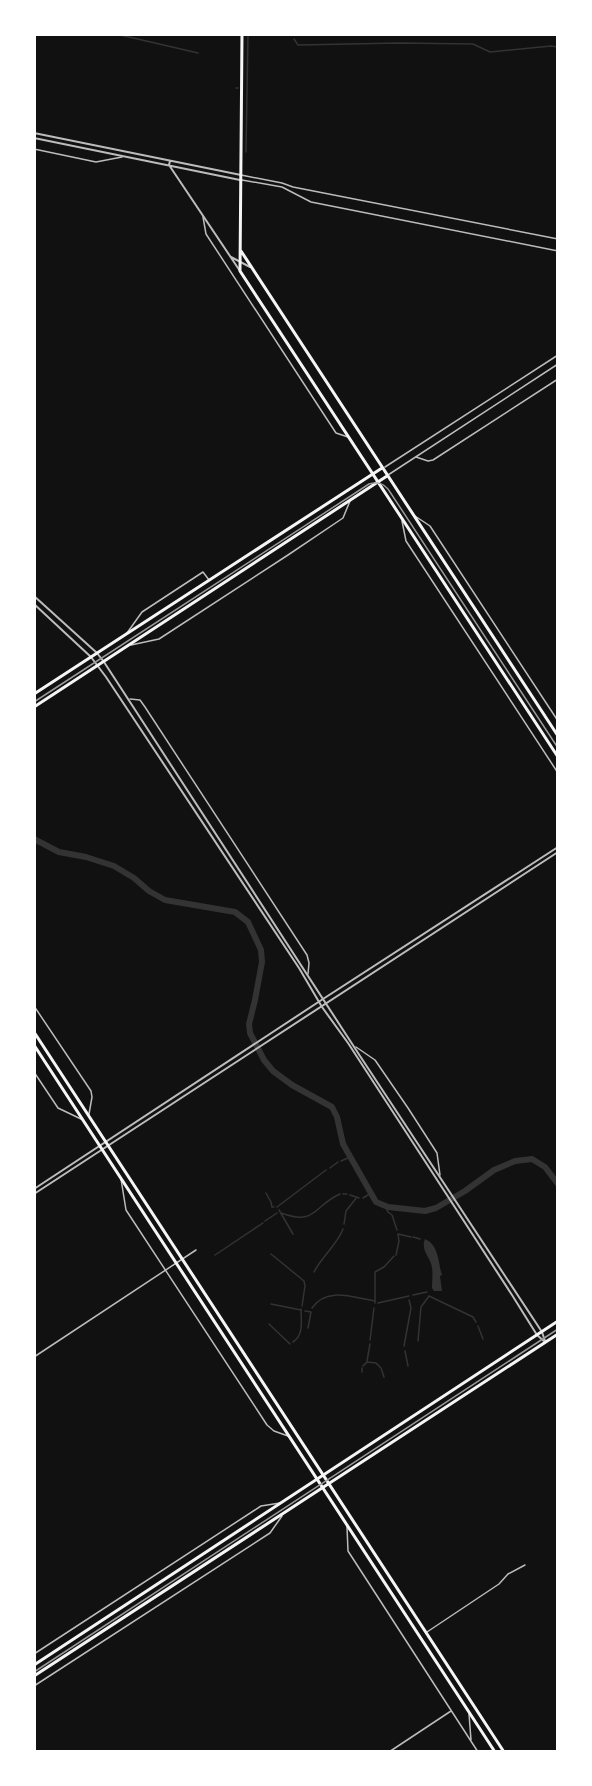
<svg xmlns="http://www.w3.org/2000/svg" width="592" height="1786" viewBox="0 0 592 1786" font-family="'IBM Plex Sans',sans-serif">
<rect width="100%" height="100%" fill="#111"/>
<path fill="#333" d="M425 1239C439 1245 438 1262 442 1275L440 1276 442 1291H434L432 1288C432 1282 433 1274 432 1268 431 1257 420 1251 425 1239Z"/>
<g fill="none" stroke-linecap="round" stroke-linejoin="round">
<path stroke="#333" stroke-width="1.5" d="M116 34 198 53
M294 39 298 45 400 43 473 44 490 52 551 46 558 47
M236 88H238
M246 152 248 34
M341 1161 350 1157
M330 1168 338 1162
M266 1193 271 1202 272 1207H274
M343 1194H347
M350 1195 359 1198
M363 1198 371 1193
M385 1206 388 1212 392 1215 397 1230
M277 1207 326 1170
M279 1210 293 1234
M281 1213C316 1226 313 1206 340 1194
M265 1221 277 1213
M344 1224 346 1211 357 1197
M413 1237 420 1239
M271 1254 304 1281 305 1286 302 1306
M215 1255 263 1223
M396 1255 399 1241 398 1234 411 1237
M314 1272C322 1256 337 1245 343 1229
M413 1295 427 1292
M375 1303V1272L384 1267 394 1256
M378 1303 409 1296
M271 1304 301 1310
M312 1308C327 1286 354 1298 375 1301
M305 1311 311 1312 308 1328
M269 1324 290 1344
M478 1326 483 1339
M370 1340 374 1308
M418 1341 421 1307 429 1296 473 1317 476 1322
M293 1342C304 1335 301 1321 301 1309
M404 1346 411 1308 409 1300
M405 1351 408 1366
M367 1361 370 1344
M363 1366 367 1362 376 1363 381 1368 384 1377
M362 1372V1368"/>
<path stroke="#333" stroke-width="6" d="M34 839 59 852 86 857 114 866 134 878 149 891 165 900 235 912 248 922 261 950 262 962 255 1000 249 1024 250 1033 264 1060 273 1071 292 1085 332 1107 337 1117 343 1144 376 1202 388 1207 425 1211 436 1208 465 1191 494 1170 515 1161 532 1159 545 1167 558 1184"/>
<path stroke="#bcbcbc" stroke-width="1.5" d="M34 149 96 162 122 157
M241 175 282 183 293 187 558 239
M242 180 282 187 311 202 558 251
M203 217 206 234 336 433 348 437
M416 457 428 461 433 460 558 379
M385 467 558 355
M388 475 558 364
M415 516 430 526 558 721
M402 521 406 541 558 773
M127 633 142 612 203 572 209 580
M131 645 159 639 288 555 343 518 350 501
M130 699 140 700 145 707 307 955 309 963 308 974
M34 1006 91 1091 92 1097 89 1114
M356 1047 375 1060 408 1108 437 1153 440 1175
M34 1072 58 1108 81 1119
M121 1179 126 1210 267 1425 274 1431 288 1436
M34 1357 196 1250
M347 1527 348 1551 478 1752
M427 1632 499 1584 508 1574 525 1565
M34 1654 261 1506 280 1503
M34 1686 270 1533 282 1516
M469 1714 471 1740
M389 1752 451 1711"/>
<path stroke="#bcbcbc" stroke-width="2" d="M34 133 241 175
M34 138 240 180
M170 161 169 165 240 271
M231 257 250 267
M34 596 97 653 104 662 360 1056 542 1332 545 1341
M34 604 91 657 106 677 299 968 322 1007 348 1043 512 1295 537 1335 545 1342
M34 1189 323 999 558 847
M34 1194 558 852"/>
<path stroke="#f5f5f5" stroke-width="3" d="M242 34 240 271 558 757
M241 251 558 736
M34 694 382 468
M34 707 387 476
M34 1665 558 1321
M34 1676 558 1334"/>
<path stroke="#f5f5f5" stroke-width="3" d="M34 1032 504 1752
M34 1045 495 1752"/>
<path stroke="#9a9a9a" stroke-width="1.5" d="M34 702 369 484C379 481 385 484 390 492L558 748
M34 1672 558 1329"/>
</g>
<rect width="592" height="1786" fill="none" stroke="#ffffff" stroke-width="72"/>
</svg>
